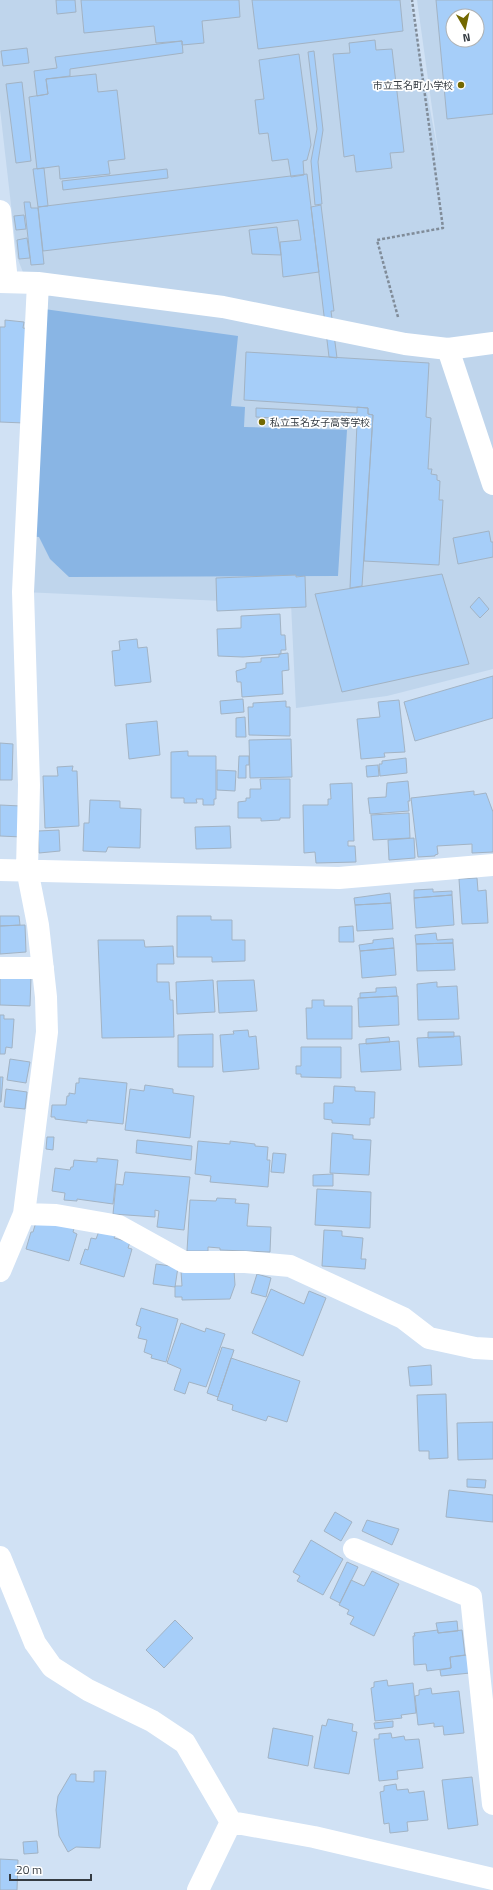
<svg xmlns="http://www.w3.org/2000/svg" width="493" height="1890" viewBox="0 0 493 1890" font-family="'Titillium Web','Noto Sans JP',sans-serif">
<rect width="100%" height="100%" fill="#d0e1f4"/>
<path fill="#bfd5ec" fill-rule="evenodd" d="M0 0H410L439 158 417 0H493V669L387 696 296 708 291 604 23 592 37 308 17 257 0 109ZM453 16H477V40H453Z"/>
<path fill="#89b5e4" d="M37 308 238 336 231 406 245 407 244 427 347 430 338 576 69 577 50 559 39 537 24 536Z"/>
<path fill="#a6cef9" stroke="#a2b3c4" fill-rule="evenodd" d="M56 0H75L76 12 57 14Z
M81 0H239L240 17 202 21 204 43 182 45V41L156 43 154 26 84 33Z
M252 0H400L403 31 258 49Z
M436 0H493V114L447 119ZM453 16H477V40H453Z
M375 40 376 50 392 49 404 152 390 153 392 168 356 172 354 155 344 157 333 54 350 53 349 43Z
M182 41 183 53 70 69V76L46 79 48 94 37 96 34 71 57 68 55 57Z
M27 48 29 63 3 66 1 51Z
M314 51 323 130 318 162 322 204 315 205 311 161 317 129 308 52Z
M299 54 311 145 307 160 303 161 304 175 291 177 288 159 272 161 268 133 259 134 255 100 264 99 259 60Z
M96 74 98 92 117 90 125 159 108 161 110 174 60 179 59 166 37 169 29 97 48 94 46 79Z
M22 82 31 161 16 163 6 84Z
M44 168 48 206 38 207 33 169Z
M167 169 168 178 63 190 62 181Z
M307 174 319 272 283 277 280 242 301 240 298 220 43 251 38 207Z
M24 202H30L31 208H38L44 264 31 265Z
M321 205 334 311H331L337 358 329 357 311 207Z
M24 215 26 229 16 230 14 216Z
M277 227 281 255 252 254 249 230Z
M27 238 30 258 19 259 17 240Z
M5 320 24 322 23 328 30 329 24 423 0 422V327H5Z
M246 352 429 363 426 417 431 418 428 469H432L431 474 437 475V480L440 481 439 500H443L439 565 364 561 373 415 368 414V408L244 400Z
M357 407 368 408V414L373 415 362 586 350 588 357 423 256 417V408L357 413Z
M489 531 491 542H493V557L458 564 453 538Z
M442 574 469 664 342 692 315 594Z
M296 575V577L305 576 306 607 217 611 216 578Z
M479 597 489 609 480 618 470 607Z
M280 614 281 635H285L286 650H281V654L243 657 218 656 217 629 241 628V616Z
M137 639 138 648 147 647 151 682 115 686 112 651 120 650 119 641Z
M288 653 289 670 282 671 283 694 242 697 241 682H237L236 671 246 668V663L261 662V658L279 657V654Z
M493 676V718L415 741 404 702Z
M243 699 244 712 221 714 220 701Z
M399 700 405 752 384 753 385 757 361 759 357 719 380 717 378 702Z
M286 701V707H290V736L249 735 248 707H253V703Z
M245 717 246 737H236V718Z
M157 721 160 755 129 759 126 724Z
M291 739 292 777 250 778 249 740Z
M0 743 13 744 12 780H0Z
M188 751V756H216V799H214V805H203V799H196L197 803H184V798H171V752Z
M239 756H249V765H246V778H238Z
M406 758 407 773 380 776 379 764H382V761Z
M378 765 379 776 367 777 366 766Z
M73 766 72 771H77L79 826 45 828 43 776H58L57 767Z
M217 770 236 771 235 791 217 790Z
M260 779H290V818H280V820L261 821V818H238V802L246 801V798H250V789H261Z
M408 781 410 801H408L409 811 370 814 368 798 386 797 387 783Z
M352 783 354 841H348V846H355L356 862 316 863 315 852 304 853 303 805H328V799H331L330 784Z
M474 791V795L486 793 493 812V852L472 853V844L437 846 438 854 435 855V856L418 857 411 798Z
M90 800 120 801V808L141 809 140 848 108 847 106 852 83 851 84 823H89Z
M0 805 21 806 22 837 0 836Z
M409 813 410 838 373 840 371 815Z
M230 826 231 848 196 849 195 827Z
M59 830 60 851 39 853 38 831Z
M414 838 415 858 389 860 388 840Z
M477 878 478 891 486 890 488 923 462 924 459 879Z
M433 889V892L452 891V895L414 898V890Z
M390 893 391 903 355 905 354 898Z
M452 895 454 925 416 928 414 898Z
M391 903 393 929 357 931 355 905Z
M0 916H19L20 925 0 926Z
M177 916H211V920H232V940H245V961L212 962V957H177Z
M25 925 26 952 0 954V926Z
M353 926 354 942H339V927Z
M436 933 437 940 453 939V943L416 944 415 935Z
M393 938 394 948 360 951 359 945 373 943V940Z
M98 940H144L145 947 173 946 174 964H157V982H169L170 1000H173L174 1037 102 1038Z
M453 943 455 970 417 971 416 944Z
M394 948 396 975 362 978 360 951Z
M0 975 31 977 30 1006 0 1005Z
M213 980 215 1012 177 1014 176 982Z
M254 980 257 1011 219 1013 217 981Z
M437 982V987L457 986 459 1019 418 1020 417 984Z
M396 987 397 996 360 998V993L376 992V988Z
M398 996 399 1025 359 1027 358 998Z
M312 1000H324V1006H352V1039H307L306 1008H312Z
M0 1015H4V1019H14L12 1048 6 1047 5 1054H0Z
M248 1030 249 1037 256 1036 259 1069 223 1072 220 1035 234 1034 233 1031Z
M428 1032H454V1037L428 1038Z
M213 1034V1067H178V1035Z
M460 1036 462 1065 419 1067 417 1038Z
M389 1037 390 1042 366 1044V1039Z
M399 1041 401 1070 361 1072 359 1044Z
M301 1047H341V1078L301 1077V1074H296V1066H301Z
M10 1059 30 1062 26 1083 7 1080Z
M0 1077H3L1 1102H0Z
M79 1078 127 1083 123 1124 87 1120V1123L55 1119V1117H51L52 1105H66L67 1096H69V1093L75 1094 76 1083H79Z
M145 1085 173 1089V1093L194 1096 190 1138 125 1130 130 1089 144 1091Z
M334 1086 355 1087V1091L375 1092 374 1118H370V1125L332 1123V1120L324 1119V1103H333Z
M6 1089 27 1092 25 1109 4 1107Z
M332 1133 353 1135V1139L371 1140 369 1175 330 1173Z
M47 1137H54L53 1150 46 1149Z
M137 1140 192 1146 191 1160 136 1153Z
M198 1141 230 1144V1141L255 1144V1146L268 1147 267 1160H270L268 1187 210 1182 211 1176 195 1174Z
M273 1153 286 1154 284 1173 271 1172Z
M97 1158 118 1160 113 1204 77 1199V1201L64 1200 65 1193 52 1191 55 1168 70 1170 71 1167H73L74 1160 97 1162Z
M125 1172 190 1177 184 1230 157 1227 159 1211 155 1210V1217L113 1214 116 1184 123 1185Z
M333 1174V1186H313V1175Z
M317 1189 371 1192 370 1228 315 1225Z
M217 1198 236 1199 235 1203 249 1204 247 1226 271 1227 270 1252 220 1250V1248L208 1247V1251H187L190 1200 216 1201Z
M36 1222 75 1225 73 1232 77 1234 69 1261 26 1249 31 1232H33Z
M324 1230 342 1231V1236L363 1238 361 1259H366L365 1269 322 1266Z
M99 1231 115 1236 114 1238 130 1242 128 1248 132 1249 124 1277 80 1264 85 1249 88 1250 91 1238 96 1239Z
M156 1264 178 1267 175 1287 153 1284Z
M234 1270 235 1285 230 1299 182 1300V1297H175V1286H182L181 1271Z
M257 1274 271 1278 266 1297 251 1293Z
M271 1289 304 1304 309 1291 326 1298 303 1356 252 1333Z
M141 1308 178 1319 166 1362 151 1358 152 1355 144 1352 147 1340 138 1338 141 1327 136 1325Z
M181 1323 205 1332 206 1328 225 1334 206 1387 189 1382 185 1394 174 1390 181 1369 167 1363Z
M222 1347 234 1350 218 1397 207 1393Z
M231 1358 300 1381 287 1422 268 1416 266 1421 232 1410 233 1405 217 1400Z
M431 1365 432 1385 410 1386 408 1367Z
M446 1394 448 1458 429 1459V1451H419L417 1395Z
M493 1422V1459L458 1460 457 1423Z
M467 1479 486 1480 485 1488 467 1487Z
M449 1490 493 1495V1522L446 1517Z
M335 1512 352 1522 341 1541 324 1531Z
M367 1520 399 1529 392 1545 362 1531Z
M311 1540 343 1559 323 1595 297 1581 300 1576 293 1572Z
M347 1562 358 1567 340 1603 330 1598Z
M372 1571 399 1584 374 1636 350 1624 354 1617 347 1614 349 1610 339 1605 351 1580 364 1586Z
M175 1620 193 1638 164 1668 146 1650Z
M457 1621 458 1631 438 1633 436 1623Z
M438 1630V1633L462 1630 465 1655 450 1657 451 1668 427 1671 426 1664 414 1665 413 1636H415L414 1633Z
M467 1655 470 1673 441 1676 440 1670 451 1668 450 1657Z
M387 1680 388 1686 413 1683 416 1713 401 1715 402 1718 375 1721 371 1688 374 1687V1682Z
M431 1688 432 1694 459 1691 464 1733 444 1735 443 1726 434 1727V1723L418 1725 415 1696 419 1695V1690Z
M328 1719 353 1724 352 1731 357 1732 349 1774 314 1768 322 1725 326 1726Z
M393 1721V1727L375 1729 374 1723Z
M273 1728 313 1736 308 1766 268 1758Z
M391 1733 392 1738 404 1736 405 1740 419 1739 423 1768 397 1771 398 1779 379 1781 374 1739H379V1734Z
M94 1771H106L100 1848 76 1847 68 1852 59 1836 56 1810 58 1796 71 1774H76V1781L94 1782Z
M472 1777 478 1825 448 1829 442 1780Z
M396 1784 397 1790 408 1789 409 1793 424 1791 428 1820 407 1822 408 1831 390 1833 389 1823 384 1824 380 1792 384 1791V1786Z
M37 1841 38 1853 24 1854 23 1842Z
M0 1859 18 1860 17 1890H0Z"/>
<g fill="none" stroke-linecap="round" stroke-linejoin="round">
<path stroke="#808c99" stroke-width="2.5" stroke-dasharray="3 2" stroke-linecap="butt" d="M398 317 377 240 443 228 412 0"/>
<path stroke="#fff" stroke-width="22" d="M0 211 7 282
M0 282 38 283 223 307 405 344 448 349 493 343
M448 349 493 484
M0 870 339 878 493 865
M0 968H43
M24 1214 56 1215 119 1226 184 1262H245L290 1266 403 1318 429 1338 475 1348 493 1349
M0 1271 24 1214 47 1032 46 997 38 925 27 869 29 785 23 592 38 283
M354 1549 471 1597 493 1804
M0 1557 35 1643 52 1667 88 1690 152 1721 185 1743 231 1822
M231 1822 314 1837 493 1879
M198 1890 231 1822"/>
</g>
<g fill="#736800" stroke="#fff" stroke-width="1.5">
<circle cx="461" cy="85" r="4"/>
<circle cx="262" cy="422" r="4"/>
</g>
<g text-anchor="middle" stroke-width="3.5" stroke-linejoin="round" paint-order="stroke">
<g font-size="10" fill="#343b42" stroke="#fff" text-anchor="end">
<text x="453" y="89">市立玉名町小学校</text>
<text x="270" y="426" text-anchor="start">私立玉名女子高等学校</text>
</g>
</g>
<g transform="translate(465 28) rotate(171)"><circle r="19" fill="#ffffff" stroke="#aeb1b3"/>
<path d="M0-3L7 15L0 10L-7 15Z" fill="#736800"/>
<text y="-6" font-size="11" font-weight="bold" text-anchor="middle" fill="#343b42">N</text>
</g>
<path d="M10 1874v6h81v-6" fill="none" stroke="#343b42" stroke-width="2"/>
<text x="16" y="1874" font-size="12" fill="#343b42" stroke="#ffffff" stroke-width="3" paint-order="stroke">20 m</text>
</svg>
